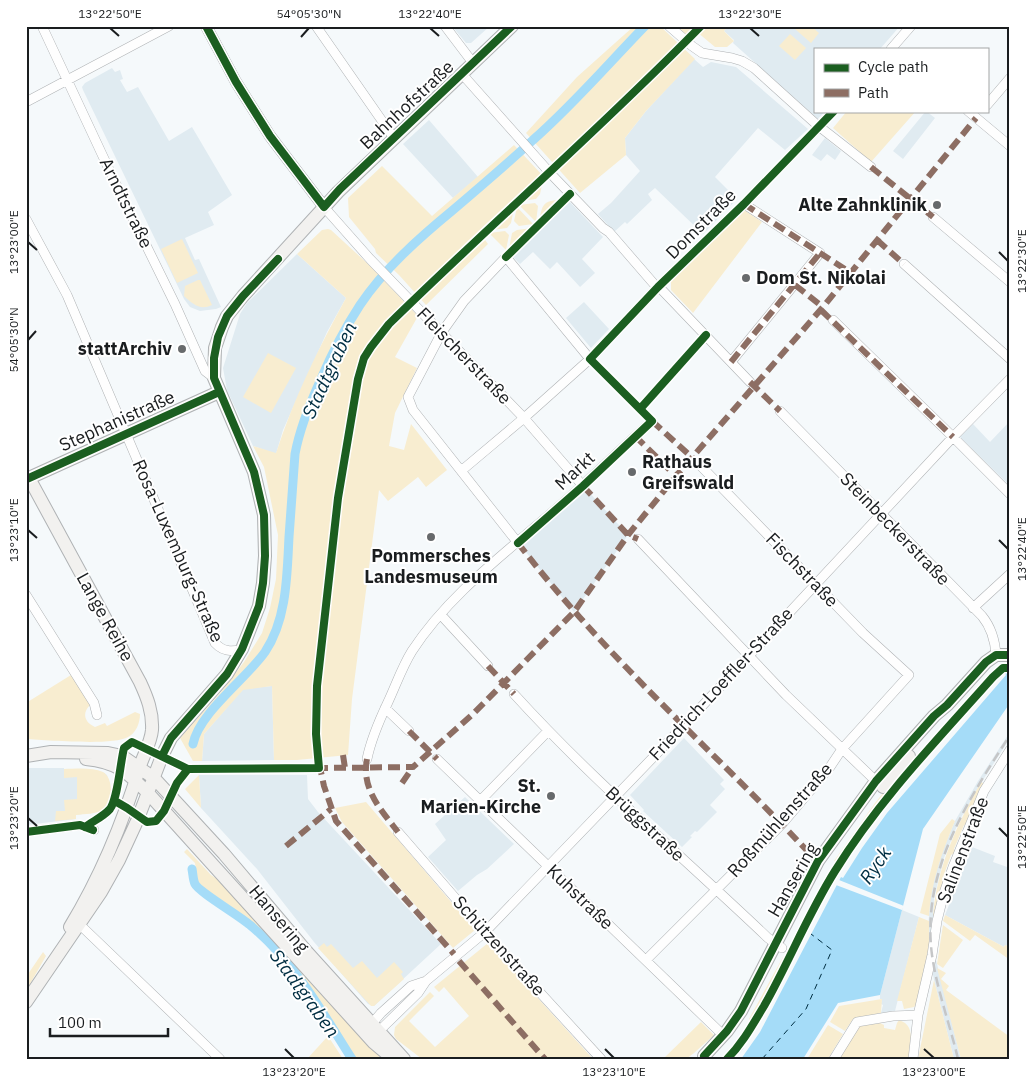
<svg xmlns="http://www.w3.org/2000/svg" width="1036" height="1085" viewBox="0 0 1036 1085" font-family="'IBM Plex Sans',sans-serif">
<rect width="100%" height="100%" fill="#f5f9fb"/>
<path fill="#e0ebf1" d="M452 26H490L471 43H466Z
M728 26H900L880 49H815V111H825L818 119 733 43 734 40 724 31Z
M694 59 703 67 711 62 736 67 808 129 785 150 758 128 715 177 737 199 703 234 655 188 648 194 652 200 627 224 625 222 614 232 598 214 611 203 640 171 626 155 625 138 646 111Z
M112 68 115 72 120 70 123 79 120 80 127 92 138 87 169 141 192 127 232 195 208 212 214 225 185 238 195 260 199 259 221 307 216 309 200 311 190 307 184 299 83 90 82 87 85 83Z
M926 111 935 118 903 159 893 151Z
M429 120 478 177 453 198 403 144Z
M825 138 841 151 835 160 827 154 821 161 812 155Z
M569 201 603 237 582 259 595 273 580 287 557 262 550 269 533 252 520 264 512 256Z
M297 254 346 298 327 332 283 430 276 454 253 446 227 390 223 368 240 314 247 303Z
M584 302 609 329 591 348 566 318Z
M1010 421V486L960 437 973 424 990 442Z
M587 490 628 535 574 612 521 546Z
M272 686 274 760 202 761 204 734 243 689Z
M1010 732V738L981 783 959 821 944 858 934 898 933 933 935 956 961 1059H954L934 980 929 952 928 933 930 897 940 857 955 821 978 781Z
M684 738 724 780 720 784 725 789 710 805 717 812 697 832 695 831 690 836 692 837 682 847 643 811 644 810 630 795Z
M26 768H64V769L92 770 104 773 107 775 110 786 109 803 102 811 76 815V819L26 825Z
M199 775H307L308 799 318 812 441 944 374 1006 368 1004 314 942 257 869 201 808Z
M465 797 514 844 487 869 477 875 458 891 428 857 446 840 435 824Z
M972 847 995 856 993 862 1010 868V947L1005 945 1004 947 945 915Z
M902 910 919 917 895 1011 881 1013 883 1005 881 1004 882 999H880V995Z"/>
<path fill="#f8edd0" d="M634 26H660L695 59 646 111 625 138 626 155 580 193 526 133 577 77Z
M677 26H728L724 31 734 41 727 47H715L697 32 690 39Z
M797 26H811L819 33 811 43 795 29Z
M790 34 806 48 795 60 779 46Z
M847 111H916L871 162 833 128Z
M514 145 545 178 543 180 540 194 536 199 521 201 514 208 511 223 507 228 492 230 483 237 488 244 426 305 399 275 376 253 375 249 349 217 348 198 382 166 432 216Z
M562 199 539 221C543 202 543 202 562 199Z
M535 203 538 206 536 222 519 205Z
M517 207 533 224 519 226 514 221Z
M744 210 762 222 693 313 671 290V278L726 225Z
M532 228 509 249 512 233 517 230Z
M328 229 331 230 368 264 418 316 395 357 417 368 395 413 389 446 404 450 411 424 447 470 426 487 418 477 388 501 379 490 352 699 348 755 297 760H274L272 686 243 690 204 734 202 761H193L180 738 221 692 244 662 262 633 270 608 276 579 278 535 264 467 253 446 276 453C293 400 319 347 346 298L297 254 322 230Z
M505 231 509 235 506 250 489 233Z
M182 239 198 273 177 283 161 249Z
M198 280H200L212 305C200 311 193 304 184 296L185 286Z
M268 353 296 368 271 413 243 397Z
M71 675 90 705C82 713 84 722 95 727L105 723 107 726 135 712 140 714C140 723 136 733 128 737 113 746 47 740 26 739V703Z
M64 769C75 769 92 767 103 772 114 778 113 803 103 810 96 814 85 814 76 815V819L55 821 56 811H65L64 800 77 799V777L64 778Z
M199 775 201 808 185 789Z
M895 778 897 780 876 804 836 862 834 861 875 803Z
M981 782 985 784 967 824 964 825 954 849 956 852 951 855 942 880 943 882 936 905 935 917 933 916C937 866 957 825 981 782Z
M366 802 475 930 453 948 342 822 335 808Z
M952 819 955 821C942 852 931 882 929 916L920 913 940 834Z
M187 849 211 875 223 883 379 1052V1059H356C328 1017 298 967 262 932 244 916 223 903 202 889L198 884 195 863 184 852Z
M945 915 1004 947 1005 945 1010 947V960L975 935 970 941 943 921Z
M919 917 929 921V952L917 1004 914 1007 904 1009 902 1001H897Z
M943 925 963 940 943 968 937 964Z
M324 943 327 947 331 944 353 968 362 961 377 978 394 962 403 972 401 974 404 979 374 1006H371L318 948Z
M488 943 593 1059H422L396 1039 394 1035 395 1027 430 992 434 996 409 1021 435 1047 469 1016 444 987 439 992 434 987Z
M43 952 46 956 26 991V977Z
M787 954 750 1021 749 1019 783 957Z
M937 968 946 973 941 979 949 986 946 990 1010 1037V1059H961Z
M934 980 954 1059H918Z
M882 999 881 1013 853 1019 845 1031 830 1022 839 1006Z
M899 1020C917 1026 909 1044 910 1059H837L854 1031 860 1026 880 1023 884 1025V1028L895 1030 897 1023Z
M701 1022 714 1035 694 1053 686 1059H663Z
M828 1025 843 1034 828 1059H807Z
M328 1036 343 1059H307Z"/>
<path fill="#a5dcf8" d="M1010 670V703L923 829 880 995 838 1003 803 1059H741L760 1032 841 877 843 878 862 848 887 813 1006 675 1005 673Z"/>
<path fill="#f5f9fb" d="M839 880 904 906 902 910 836 885Z"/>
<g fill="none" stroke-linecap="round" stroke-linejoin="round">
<path stroke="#a5dcf8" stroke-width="9" d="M193 744C199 713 246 679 265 652 287 619 287 575 289 537 291 510 293 482 295 454 300 427 310 403 321 379 332 353 345 328 360 305 385 268 419 238 453 210 480 187 507 164 533 140 573 105 608 64 645 26
M192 869C193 874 193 880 195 884 199 892 240 916 250 925 294 961 322 1012 352 1059"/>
<path stroke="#002e42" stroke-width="1" stroke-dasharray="6 5" stroke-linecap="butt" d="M762 1059 806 1009 832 950 811 934"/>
<defs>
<path id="minor" d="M42 26 114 180 175 304 205 371 214 378
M316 26 394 138
M445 26 473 63
M669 26 692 46 702 53 732 58 742 61 754 68 816 124 871 167
M891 49 911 26
M462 74 550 173 603 228 609 232 654 284 661 289 750 382
M26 102 169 26
M987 105 1010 78
M968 111 1010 146
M324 207 370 259 524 418 583 486
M933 217 1010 282
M26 219 67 295 215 643C223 652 232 652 242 649
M904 264 1010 359
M833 320 953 437 1010 494
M731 362 820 253 744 204
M780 411 982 616C991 627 995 640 996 655
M461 471 524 418 590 359 658 287 744 204 834 111
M638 539 786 695 880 785
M26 595 94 703 97 715
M973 608 1010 574
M441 615 488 666
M514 694C593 781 683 857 768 938L782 948
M385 708 409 731
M367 759C371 739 379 721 388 702 396 685 402 667 412 651 449 594 507 552 557 508 590 480 620 449 652 421L590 359 506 257 464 301 442 332 408 397 413 410 518 543
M437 759 723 1035
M480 801 548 731
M26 832 80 825 94 830
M398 832 489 937 601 1059
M76 921 220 1059
M646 960 782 824 830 767 842 749 909 675 863 633 697 462
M369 1027 381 1013 411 986 426 981
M375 1032H378L418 993 426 981 485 932 690 719 953 437 1010 379
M727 1059 739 1046
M834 1059 857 1022 893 1016 918 1015
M913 1059 918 1015 932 955 937 921 944 893 953 867 984 791 1010 750"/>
<path id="tertiary" d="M206 26 236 82 270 136 324 207"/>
<path id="secondary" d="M26 756 51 752 108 753 122 756 154 778 224 854 307 952 404 1059
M86 759C117 762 127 772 148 793L374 1043 393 1059
M883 787 909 756
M70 927C101 876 123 823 140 766 144 754 151 742 152 730 153 712 147 697 140 682L29 478 219 392
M26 1002 101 892 119 860 137 821 162 756 171 738 227 674 242 649 259 606 263 583 265 556 264 515 254 472 214 378 215 348 222 327 227 316 243 296 338 192 512 26
M704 1056 727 1031 741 1011 818 861 876 781 934 716 947 705 986 662 996 655H1010"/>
</defs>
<use href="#minor" stroke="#afb2b4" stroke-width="10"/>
<use href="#tertiary" stroke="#afb2b4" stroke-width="12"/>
<use href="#secondary" stroke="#afb2b4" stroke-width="14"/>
<use href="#minor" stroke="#fefefe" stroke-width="9"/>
<use href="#tertiary" stroke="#fefefe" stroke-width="11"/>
<use href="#secondary" stroke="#f2f1ef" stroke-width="12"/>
<path stroke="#c5c6c7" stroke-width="2.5" stroke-dasharray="10 5" stroke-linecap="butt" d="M958 1059C950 1025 937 990 932 955 921 871 967 802 1010 735"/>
<path stroke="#8d6e63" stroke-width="6" stroke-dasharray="12 6" stroke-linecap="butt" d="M871 167 933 217
M744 204 851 273
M877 240 904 264
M795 285 823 307
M821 310 953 437
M731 362 820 253
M750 382 780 411
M652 421 697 462
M635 436 676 476
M583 486 628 535 638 539
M518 543C605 657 714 751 812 856
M488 666 514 694
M409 731 437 759
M343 755 345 768
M367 759C361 789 381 810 398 832
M319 763 324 786 336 821 454 954
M316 768 413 767 473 714 574 612 628 535 676 476 823 307 976 118
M402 783 413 767
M286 846 331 809
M459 961 545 1059"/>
<defs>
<path id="cycleway" d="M206 26 236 82 270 136 324 207 340 189 512 26
M506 257 570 194
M640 409 706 335
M29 478 219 392
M518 543 583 486 652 421 590 359 658 287 744 204 834 111
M162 756 171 738 227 674 242 649 259 606 263 583 265 556 264 515 254 472 214 378V358L218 337 227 316 243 296 278 259
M115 801 127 808 147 822 156 821 164 811 177 783 188 769
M85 827C93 821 103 817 110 809 118 798 120 764 124 748L132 742 188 769 319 768 316 734 317 686 338 498 358 379 364 358 371 347 389 324C491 224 600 129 701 26
M26 832 80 825 93 830
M704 1056 727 1031 741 1011 818 861 876 781 934 716 947 705 986 662 996 655H1010
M727 1059C743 1043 753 1024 764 1006 789 962 808 914 835 871 879 800 938 739 993 677L1003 668H1010"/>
</defs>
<use href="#cycleway" stroke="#fff" stroke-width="11"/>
<use href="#cycleway" stroke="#1b5e20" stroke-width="8"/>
</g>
<path fill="none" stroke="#1a1d1f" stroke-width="2" d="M110 28 119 36M430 28 439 36M750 28 759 36M301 37 309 28M28 242 37 250M999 252 1008 261M28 340 36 331M28 530 37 538M999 540 1008 549M28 818 37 826M999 828 1008 837M285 1049 294 1058M605 1049 614 1058M924 1049 934 1058"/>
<g fill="#676a6c" stroke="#fff" stroke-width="2">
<circle cx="937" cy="205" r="5"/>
<circle cx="746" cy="278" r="5"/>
<circle cx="182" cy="349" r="5"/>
<circle cx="632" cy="472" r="5"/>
<circle cx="431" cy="537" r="5"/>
<circle cx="551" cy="796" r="5"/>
</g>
<g text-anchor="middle" stroke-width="4" stroke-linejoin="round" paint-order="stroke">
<g font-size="18" fill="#1a1d1f" stroke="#fff">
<text transform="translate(407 105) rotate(-43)" y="6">Bahnhofstraße</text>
<text transform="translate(126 203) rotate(64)" y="6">Arndtstraße</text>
<text transform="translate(701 224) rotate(-45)" y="6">Domstraße</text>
<text transform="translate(464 356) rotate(46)" y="6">Fleischerstraße</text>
<text transform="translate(117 421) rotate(-24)" y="6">Stephanistraße</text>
<text transform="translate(575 471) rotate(-43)" y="6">Markt</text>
<text transform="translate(895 529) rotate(46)" y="6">Steinbeckerstraße</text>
<text transform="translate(178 551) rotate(66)" y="6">Rosa-Luxemburg-Straße</text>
<text transform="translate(802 570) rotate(46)" y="6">Fischstraße</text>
<text transform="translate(105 617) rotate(61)" y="6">Lange Reihe</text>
<text transform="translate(721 684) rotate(-47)" y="6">Friedrich-Loeffler-Straße</text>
<text transform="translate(780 820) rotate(-48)" y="6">Roßmühlenstraße</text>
<text transform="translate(645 824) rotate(43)" y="6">Brüggstraße</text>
<text transform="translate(963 850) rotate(-69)" y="6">Salinenstraße</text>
<text transform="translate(793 880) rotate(-60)" y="6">Hansering</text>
<text transform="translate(580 897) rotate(44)" y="6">Kuhstraße</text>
<text transform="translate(279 919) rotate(50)" y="6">Hansering</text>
<text transform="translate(499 946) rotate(48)" y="6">Schützenstraße</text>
</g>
<g font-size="18" font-weight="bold" fill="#1a1d1f" stroke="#fff" text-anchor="end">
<text x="927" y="211">Alte Zahnklinik</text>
<text x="756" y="284" text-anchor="start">Dom St. Nikolai</text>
<text x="172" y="355">stattArchiv</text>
<text x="642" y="468" text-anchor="start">Rathaus<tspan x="642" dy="21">Greifswald</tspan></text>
<text x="431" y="562" text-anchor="middle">Pommersches<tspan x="431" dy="21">Landesmuseum</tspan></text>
<text x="541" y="792">St.<tspan x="541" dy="21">Marien-Kirche</tspan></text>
</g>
<g font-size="19" font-style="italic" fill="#002e42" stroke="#fff">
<text transform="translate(329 370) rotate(-65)" y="7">Stadtgraben</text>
<text transform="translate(875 865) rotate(-56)" y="7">Ryck</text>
<text transform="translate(305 993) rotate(54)" y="7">Stadtgraben</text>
</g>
</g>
<rect width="1036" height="1085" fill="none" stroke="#ffffff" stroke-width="55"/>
<rect x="814" y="48" width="175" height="65" fill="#ffffff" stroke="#a3a5a5"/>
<rect x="824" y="64" width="25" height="8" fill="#1b5e20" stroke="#a3a5a5"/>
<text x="858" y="72" font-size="15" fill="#1a1d1f">Cycle path</text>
<rect x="824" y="89" width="25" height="8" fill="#8d6e63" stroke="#a3a5a5"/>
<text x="858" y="98" font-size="15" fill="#1a1d1f">Path</text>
<path d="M50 1028v8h118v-8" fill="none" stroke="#1a1d1f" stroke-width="2.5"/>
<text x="58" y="1028" font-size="15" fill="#1a1d1f" stroke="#ffffff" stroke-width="4" paint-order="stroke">100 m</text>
<rect x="28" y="28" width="980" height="1030" fill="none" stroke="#1a1d1f" stroke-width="2"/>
<g font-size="12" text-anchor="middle" fill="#1a1d1f">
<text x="110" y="18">13°22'50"E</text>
<text x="309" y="18">54°05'30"N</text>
<text x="430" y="18">13°22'40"E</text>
<text x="750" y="18">13°22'30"E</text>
<text transform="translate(14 242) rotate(-90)" y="4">13°23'00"E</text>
<text transform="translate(1022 261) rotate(-90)" y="4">13°22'30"E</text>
<text transform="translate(14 340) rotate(-90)" y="4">54°05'30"N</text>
<text transform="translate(14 530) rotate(-90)" y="4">13°23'10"E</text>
<text transform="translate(1022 549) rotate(-90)" y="4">13°22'40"E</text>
<text transform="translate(14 818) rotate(-90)" y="4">13°23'20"E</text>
<text transform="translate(1022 837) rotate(-90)" y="4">13°22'50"E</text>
<text x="294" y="1076">13°23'20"E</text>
<text x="614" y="1076">13°23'10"E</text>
<text x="934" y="1076">13°23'00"E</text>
</g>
</svg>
